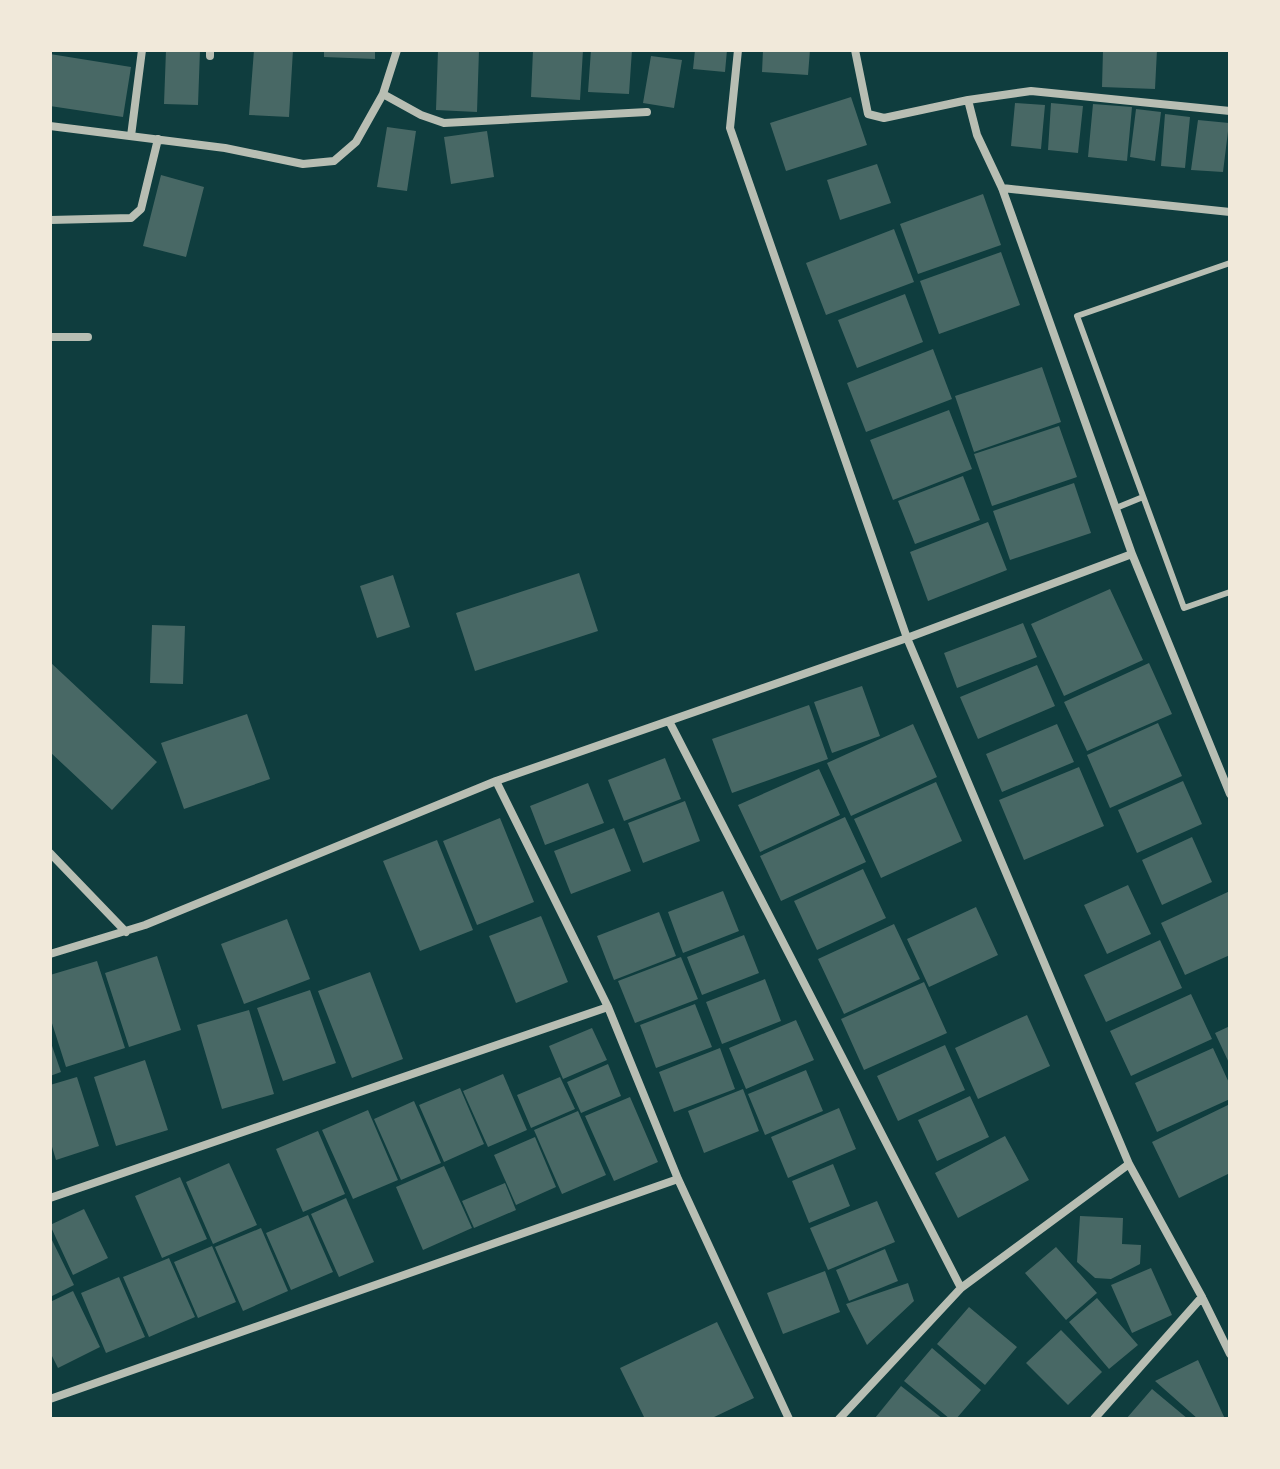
<svg xmlns="http://www.w3.org/2000/svg" width="1280" height="1469" viewBox="0 0 1280 1469" font-family="Rubik,sans-serif">
<rect width="100%" height="100%" fill="#0f3d3e"/>
<path fill="#486865" d="M166 50H200L198 105 164 104Z
M254 50H293L289 117 249 115Z
M324 50H375V59L324 57Z
M438 50H479L477 112 436 110Z
M533 50H583L580 100 531 97Z
M591 50H632L629 94 588 92Z
M695 50H727L725 72 693 69Z
M763 50H810L808 75 762 72Z
M1103 50H1157L1155 89 1102 87Z
M50 54 131 67 123 117 50 106Z
M651 56 682 60 674 108 643 103Z
M851 97 867 145 786 171 770 123Z
M1015 103 1045 105 1041 149 1011 146Z
M1051 103 1083 106 1078 153 1048 150Z
M1093 104 1132 107 1127 161 1088 157Z
M1136 109 1161 112 1155 161 1130 157Z
M1165 114 1190 117 1185 168 1161 166Z
M1198 120 1229 123 1223 172 1191 170Z
M387 127 416 131 407 191 377 187Z
M487 131 494 177 451 184 444 137Z
M877 164 891 203 840 220 827 180Z
M161 175 204 187 186 257 143 246Z
M983 194 1001 245 918 274 900 224Z
M894 229 914 282 826 315 806 263Z
M1001 252 1020 305 939 334 920 281Z
M905 294 923 342 857 368 838 320Z
M933 349 952 399 866 432 847 383Z
M1042 367 1061 422 974 452 955 396Z
M949 410 972 469 893 500 870 440Z
M1059 426 1077 477 992 506 974 454Z
M963 476 980 520 915 544 898 501Z
M1074 483 1091 533 1010 560 993 511Z
M988 522 1007 570 928 601 910 552Z
M579 573 598 631 475 671 456 613Z
M393 575 410 627 377 638 360 586Z
M1110 589 1143 660 1064 696 1031 624Z
M1023 623 1037 657 957 688 944 653Z
M152 625 185 626 183 684 150 683Z
M50 662 157 762 112 810 50 752Z
M1149 663 1172 714 1087 751 1064 702Z
M1037 665 1055 706 978 739 960 697Z
M862 686 880 736 832 753 814 702Z
M809 705 828 759 732 793 712 739Z
M247 714 270 779 184 809 161 743Z
M1158 723 1182 776 1110 808 1087 755Z
M913 724 937 777 851 816 827 763Z
M1057 724 1074 762 1002 792 986 754Z
M665 758 681 799 624 821 608 780Z
M1079 767 1104 826 1024 860 999 800Z
M819 769 840 815 760 852 738 805Z
M1183 781 1202 824 1137 853 1118 810Z
M936 782 962 841 881 878 854 819Z
M588 783 604 823 545 845 530 806Z
M685 801 700 841 643 863 628 823Z
M845 817 866 862 781 901 760 856Z
M500 818 534 902 477 925 443 841Z
M614 828 631 871 571 894 554 851Z
M1192 837 1212 882 1162 905 1142 860Z
M437 840 473 930 420 951 383 861Z
M863 869 886 918 817 950 794 901Z
M1128 885 1151 934 1107 954 1084 905Z
M723 891 739 931 683 953 668 912Z
M1230 891V955L1185 975 1161 923Z
M976 907 998 955 929 987 907 939Z
M659 912 676 956 614 980 597 936Z
M541 916 568 982 516 1003 489 936Z
M287 919 310 979 244 1004 221 944Z
M894 924 920 979 844 1014 818 959Z
M744 935 759 973 702 995 687 957Z
M1160 940 1182 988 1106 1022 1084 975Z
M157 956 181 1030 129 1047 105 973Z
M681 957 698 999 635 1023 618 981Z
M97 961 125 1048 66 1067 50 1017V975Z
M370 972 403 1059 352 1078 318 991Z
M765 979 781 1021 722 1044 706 1002Z
M924 982 947 1033 864 1070 841 1019Z
M310 990 336 1063 283 1081 257 1008Z
M1191 994 1212 1039 1131 1076 1110 1031Z
M695 1004 712 1047 656 1068 640 1025Z
M249 1010 274 1094 222 1109 197 1025Z
M1027 1015 1050 1066 978 1099 955 1048Z
M796 1020 814 1060 746 1089 729 1048Z
M1230 1026V1065L1215 1033Z
M592 1028 607 1060 563 1079 549 1046Z
M50 1040 61 1072 50 1076Z
M945 1045 965 1090 898 1121 877 1076Z
M720 1048 735 1089 674 1112 659 1072Z
M1213 1048 1230 1085V1099L1157 1132 1135 1083Z
M145 1060 168 1130 116 1146 94 1077Z
M608 1064 621 1096 581 1113 567 1082Z
M806 1070 823 1111 765 1135 748 1094Z
M503 1074 527 1130 488 1147 463 1091Z
M77 1077 99 1146 56 1160 50 1140V1085Z
M560 1077 575 1109 531 1128 517 1095Z
M460 1088 484 1144 444 1162 419 1105Z
M743 1089 759 1131 704 1153 688 1111Z
M970 1096 989 1137 937 1161 918 1120Z
M630 1097 658 1162 614 1181 585 1116Z
M414 1101 441 1163 401 1180 374 1119Z
M1230 1104V1173L1179 1198 1152 1142Z
M839 1108 856 1149 788 1178 771 1137Z
M368 1110 398 1180 353 1199 322 1130Z
M578 1111 606 1175 562 1194 534 1130Z
M318 1131 345 1194 303 1212 276 1149Z
M1005 1136 1029 1180 958 1218 935 1173Z
M535 1137 556 1187 516 1205 494 1155Z
M229 1163 257 1225 213 1244 186 1182Z
M833 1164 850 1206 809 1223 792 1181Z
M444 1166 472 1228 423 1250 396 1187Z
M180 1177 207 1239 162 1258 135 1196Z
M505 1183 516 1210 474 1228 462 1201Z
M346 1198 374 1262 339 1277 311 1214Z
M877 1201 895 1242 828 1270 810 1228Z
M84 1209 108 1258 73 1275 50 1225Z
M308 1215 333 1272 291 1290 266 1233Z
M1080 1216 1123 1218 1122 1244 1141 1245 1140 1264 1111 1279 1095 1278 1077 1262Z
M261 1228 288 1291 243 1311 215 1247Z
M50 1236 74 1285 50 1297Z
M212 1246 236 1302 198 1318 174 1262Z
M1056 1247 1097 1293 1066 1320 1025 1273Z
M885 1249 898 1281 849 1301 836 1270Z
M169 1258 195 1317 149 1337 123 1277Z
M1151 1268 1172 1315 1132 1333 1111 1285Z
M825 1271 840 1312 783 1334 767 1293Z
M119 1277 145 1337 106 1353 81 1293Z
M908 1283 914 1301 867 1345 846 1304Z
M73 1291 100 1347 58 1368 50 1352V1302Z
M1097 1298 1138 1345 1109 1369 1069 1322Z
M969 1307 1017 1347 985 1385 937 1344Z
M717 1322 754 1398 710 1419H645L620 1368Z
M1061 1330 1102 1372 1068 1405 1026 1363Z
M932 1348 981 1390 956 1419H950L904 1381Z
M1198 1360 1225 1419H1198L1155 1381Z
M901 1386 943 1419 875 1418Z
M1152 1389 1188 1419H1126Z"/>
<g fill="none" stroke-linecap="round" stroke-linejoin="round">
<path stroke="#b8beb3" stroke-width="6" d="M1230 263 1077 316 1184 608 1230 592
M1116 508 1143 497"/>
<path stroke="#b8beb3" stroke-width="8" d="M738 50 730 128 907 638 1129 1164 1202 1297 1230 1354
M855 50 868 114 884 118 968 100 977 135 1002 188 1132 554 1230 794
M210 56V50
M383 94 421 115 444 123 647 112
M968 100 1031 91 1230 111
M50 126 225 148 303 164 334 161 356 142 383 94 397 50
M131 136 142 50
M1002 188 1230 212
M50 220 131 218 141 209 158 139
M50 337H88
M669 721 961 1288
M496 781 608 1007 678 1179 789 1419
M50 853 126 932
M50 954 145 925 496 781 907 638 1132 554
M50 1198 608 1007
M50 1399 678 1179
M839 1419 961 1288 1129 1164
M1094 1419 1202 1297"/>
</g>
<rect width="1280" height="1469" fill="none" stroke="#f1e9da" stroke-width="104"/>
</svg>
